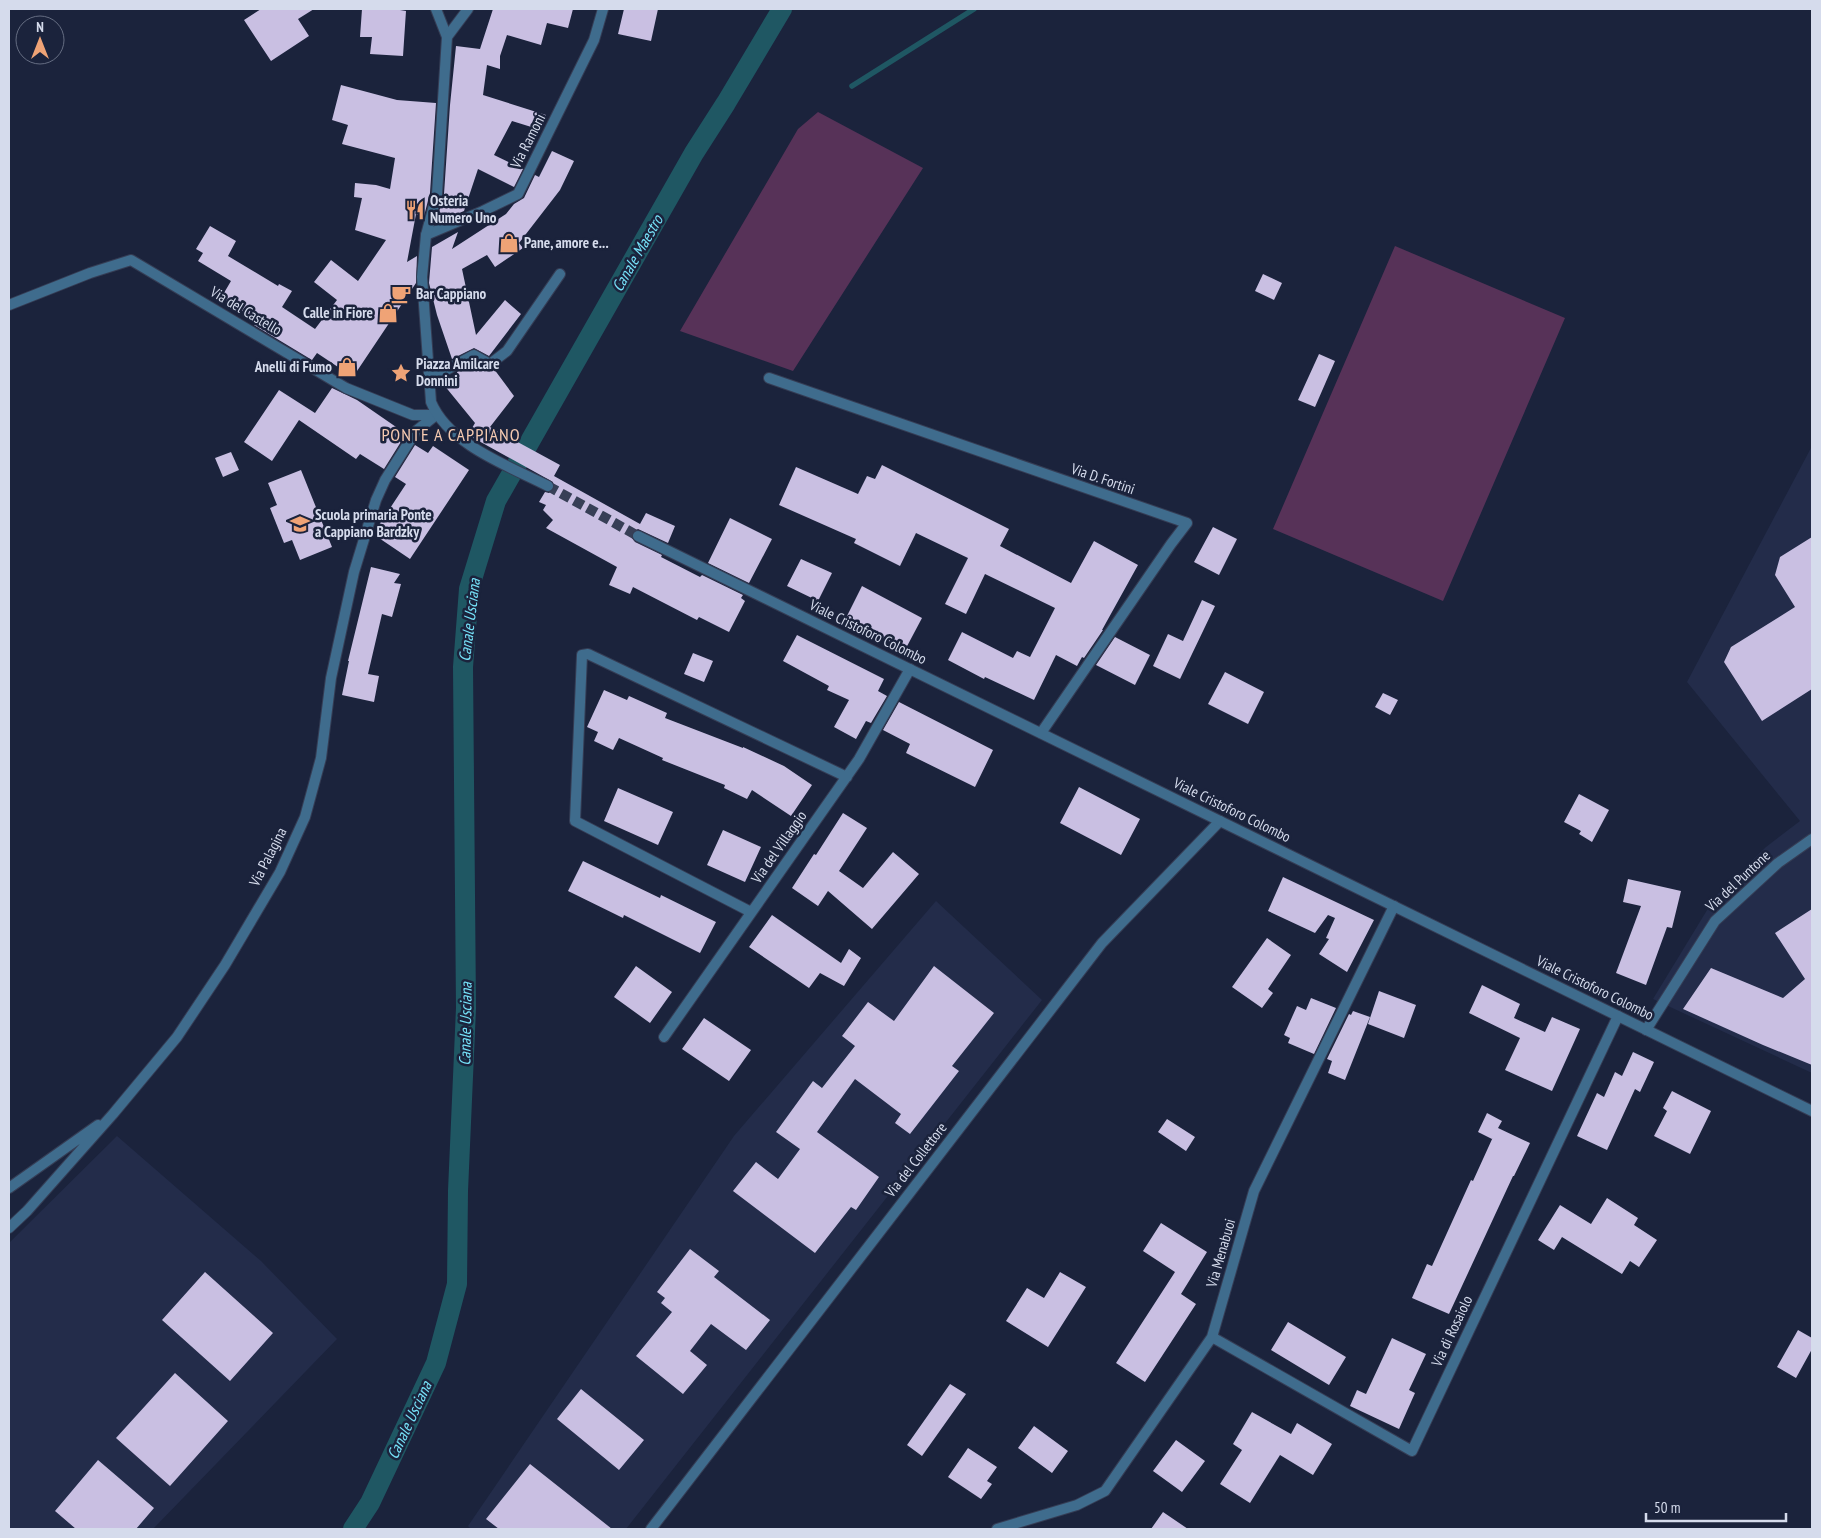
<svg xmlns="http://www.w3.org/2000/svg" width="1821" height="1538" viewBox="0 0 1821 1538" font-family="'PT Sans Narrow',sans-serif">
<rect width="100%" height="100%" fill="#1b233c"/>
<path fill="#232c4a" d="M1812 446V1073L1653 999 1715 897 1766 847 1800 821 1687 682Z
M936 901 1042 1000 626 1529H471L468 1526 734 1136Z
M117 1136 261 1261 337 1339 153 1529H9V1243Z"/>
<path fill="#573258" d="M818 112 923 168 793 371 680 331 798 129Z
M1395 246 1565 318 1443 601 1273 529Z"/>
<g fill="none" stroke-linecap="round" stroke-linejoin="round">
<path stroke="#1f5763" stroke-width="5.5" d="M852 86 974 9"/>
<path stroke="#1f5763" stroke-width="20" d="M353 1529 370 1503 436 1363 457 1284 458 1191 466 1008 463 667 469 589 496 501 694 153 726 103 782 9"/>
</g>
<path fill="#c9bfe2" d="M261 9H314L298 19 309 36 271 61 244 20Z
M362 9H400V10L406 11 403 56 370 54 372 37H360Z
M493 9H573L568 28 547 23 541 45 507 35 500 56V69L487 65 483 95 546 115 541 130 512 121 494 155 523 169 514 187 478 169 464 211 443 220 437 219 444 194 450 105 456 46 480 49Z
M624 9H658L651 41 618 34Z
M341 85 397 100 436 103 430 193 424 216 416 214 407 262 417 256 416 283 353 377 317 353 312 360 254 325 257 320 221 298 231 281 198 261 203 253 196 249 210 226 236 241 228 256 278 286 279 284 292 291 282 307 315 329 337 300 314 282 331 260 358 281 386 240 355 230 362 198 354 197 355 183 376 185 390 189 395 158 342 144 348 125 332 120Z
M552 151 574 161 560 190 519 243 523 248 495 267 487 255 462 269 476 335 505 300 521 314 489 356 474 348 452 359 437 315 429 283 432 247 458 232 452 249 506 214 514 204 524 198 535 175 539 177Z
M1263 274 1282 283 1274 300 1255 291Z
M1319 354 1335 361 1315 407 1298 400Z
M474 363 487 370 494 369 514 396 490 427 560 465 554 476 640 524 646 513 675 526 668 543 638 529 634 531 631 537 635 542 662 555 661 557 700 577 702 575 743 595 741 598 745 601 729 632 699 617 697 620 633 587 630 594 609 585 617 567 546 528 553 520 543 510 546 505 539 502 545 492 549 493 554 489 553 482 468 435 475 423 444 385 457 374V372Z
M332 388 357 400 399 429 397 432 404 437 384 469 360 454 356 459 299 420 272 461 244 442 279 390 315 413Z
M415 445 428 453 433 446 469 470 410 559 373 534 406 484 395 477Z
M231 452 239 470 223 477 215 458Z
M882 465 1009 529 1000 546 1071 583 1094 541 1138 565 1102 630H1103L1084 658 1082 657 1077 666 1056 655 1034 700 985 677 984 679 948 660 962 632 1013 658 1017 651 1030 657 1055 608 985 574 966 614 945 604 968 558 916 533 900 566 854 543 856 539 779 505 796 467 858 494 867 476 875 479Z
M301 470 332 547 300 560 292 540 284 543 270 508 277 505 268 483Z
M730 518 772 539 749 583 708 563Z
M1213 527 1237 539 1219 575 1194 562Z
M1812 537V689L1762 721 1724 662 1731 647 1795 607 1775 575 1780 557Z
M801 559 832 573 818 601 787 586Z
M371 567 400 574 394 583 401 584 392 617 382 614 368 674 379 676 374 702 342 695 349 661H348Z
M862 586 922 618 905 650 846 618Z
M1202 600 1215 606 1180 679 1153 666 1168 634 1183 641Z
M797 635 884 679 878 691 887 696 871 723 866 721 856 739 834 727 849 700 827 690 829 686 783 661Z
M1115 637 1150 655 1135 685 1096 665Z
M693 653 713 661 704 682 684 674Z
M1225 672 1264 692 1248 724 1208 704Z
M604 690 627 700 629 696 667 713 665 718 743 748V747L784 766 812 785 791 816 752 790 747 799 724 788 725 785 662 760 663 758 619 738 613 750 594 741 598 732 587 727Z
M1383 693 1398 700 1390 715 1375 707Z
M899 702 993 750 975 787 906 753 910 744 883 730Z
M1079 787 1140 819 1121 855 1060 823Z
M618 788 673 812 658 845 604 821Z
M1579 794 1609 810 1592 842 1579 834 1581 831 1564 822Z
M843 813 867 828 839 871 863 888 893 852 919 874 872 929 828 891 818 906 792 888 814 854 816 855Z
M723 830 761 847 745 882 707 865Z
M583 861 660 898 661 895 716 922 700 953 624 915 623 918 568 891Z
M1283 877 1374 920 1347 972 1319 954 1329 939 1326 938 1335 918 1328 915 1315 933 1268 911Z
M1628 879 1681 891 1672 928 1667 927 1646 985 1616 973 1641 906 1623 902Z
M1812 909V1065L1763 1045 1683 1009 1711 968 1783 998 1805 979 1775 933Z
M772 915 841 963 849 949 861 958 844 986 820 973 809 988 749 947Z
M1267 938 1291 955 1268 989 1273 993 1262 1008 1232 987Z
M636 966 672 992 650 1023 614 997Z
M934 966 994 1013 952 1066 959 1071 910 1134 895 1123 901 1114 855 1079 817 1132 879 1177 856 1210 851 1207 815 1253 733 1191 756 1162 778 1179 800 1149 776 1132 813 1081 822 1088 855 1046 842 1036 868 1002 894 1021Z
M1482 985 1520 1004 1514 1018 1545 1032 1552 1017 1580 1029 1552 1091 1505 1070 1520 1038 1469 1013Z
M1379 991 1416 1005 1404 1038 1368 1024Z
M1311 998 1336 1008 1314 1054 1288 1043 1290 1038 1284 1035 1297 1006 1306 1010Z
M1353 1011 1370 1017 1345 1080 1328 1073 1332 1061 1327 1059 1349 1014 1351 1015Z
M704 1018 751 1050 729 1081 682 1049Z
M1633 1052 1654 1062 1640 1092 1635 1089 1607 1150 1577 1136 1597 1093 1604 1097 1615 1072 1622 1076Z
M1672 1091 1711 1111 1690 1154 1654 1136 1667 1111 1663 1108Z
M1487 1113 1502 1121 1498 1128 1530 1143 1514 1176H1513L1449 1314 1412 1298 1427 1264 1432 1266 1471 1180 1473 1181 1493 1137 1492 1139 1478 1132Z
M1167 1119 1195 1137 1186 1151 1158 1132Z
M1607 1198 1638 1218 1634 1225 1657 1240 1639 1267 1630 1261 1622 1274 1562 1237 1554 1250 1538 1240 1560 1205 1591 1224Z
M1161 1223 1207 1252 1181 1294 1196 1304 1145 1382 1116 1363 1175 1272 1143 1251Z
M690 1249 719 1271 714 1277 770 1320 746 1350 711 1324 690 1351 707 1365 683 1394 636 1356 672 1312 661 1303 665 1298 657 1292Z
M205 1272 273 1333 230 1381 162 1320Z
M1060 1272 1086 1287 1048 1347 1006 1321 1027 1288 1044 1298Z
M1288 1322 1346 1357 1329 1385 1271 1350Z
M1798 1330 1812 1338V1349L1796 1378 1777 1367Z
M1392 1338 1426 1354 1409 1390 1415 1393 1399 1429 1350 1406 1357 1390 1366 1394Z
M175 1373 228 1421 170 1486 116 1438Z
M950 1384 966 1394 922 1456 907 1445Z
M581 1389 644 1440 619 1470 557 1419Z
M1252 1412 1291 1434 1297 1423 1332 1444 1313 1475 1280 1455 1250 1503 1220 1484 1242 1450 1233 1444Z
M1034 1426 1068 1451 1052 1473 1018 1448Z
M1176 1440 1205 1461 1182 1492 1153 1471Z
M968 1448 997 1467 987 1481 992 1484 981 1499 948 1477Z
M98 1460 154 1508 136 1529H76L55 1511Z
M530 1464 612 1529H499L486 1519Z
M1163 1512 1188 1529H1151Z"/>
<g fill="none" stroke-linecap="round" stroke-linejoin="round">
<path stroke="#373f56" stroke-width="10" stroke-dasharray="10 5" stroke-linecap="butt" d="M548 486 638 536"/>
<defs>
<path id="minor" d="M436 9 447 37
M426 235 483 211 518 194 594 40 603 9
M9 305 90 273 131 260 346 388 413 415H436
M428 377 448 369 474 355 490 364 507 351 560 274
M769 378 1187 523 1171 544 1041 733
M751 912 575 821 582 655 588 654 847 777
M1646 1030 1715 921 1778 863 1812 839
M664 1037 859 759 910 669
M9 1188 98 1125
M9 1228 27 1211 113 1114 177 1037 225 965 280 872 305 817 321 758 331 678 354 572 376 500 385 480 416 431 436 415
M1212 1337 1412 1451 1618 1016
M651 1529 1102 943 1220 821
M997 1529 1077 1505 1105 1491 1212 1337 1254 1191 1394 906"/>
<path id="tertiary" d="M468 9 447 37 437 194 426 235 422 277 431 402C449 445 509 466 548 486
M638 536 1812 1111"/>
</defs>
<use href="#minor" stroke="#353d55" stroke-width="12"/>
<use href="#tertiary" stroke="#353d55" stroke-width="12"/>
<use href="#minor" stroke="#3f6c8d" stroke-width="10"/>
<use href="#tertiary" stroke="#3f6c8d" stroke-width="10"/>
</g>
<defs>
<symbol id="restaurant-bare" viewBox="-9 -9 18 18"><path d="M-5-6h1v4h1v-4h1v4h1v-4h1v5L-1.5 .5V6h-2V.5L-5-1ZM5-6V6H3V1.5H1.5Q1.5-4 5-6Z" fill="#efa376" stroke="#1b233c" stroke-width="2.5" paint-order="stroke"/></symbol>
<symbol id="shop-bare" viewBox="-9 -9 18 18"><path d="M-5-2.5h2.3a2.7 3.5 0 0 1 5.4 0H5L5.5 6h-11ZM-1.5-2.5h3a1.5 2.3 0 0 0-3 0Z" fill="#efa376" stroke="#1b233c" stroke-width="2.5" paint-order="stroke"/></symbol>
<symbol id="cafe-bare" viewBox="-9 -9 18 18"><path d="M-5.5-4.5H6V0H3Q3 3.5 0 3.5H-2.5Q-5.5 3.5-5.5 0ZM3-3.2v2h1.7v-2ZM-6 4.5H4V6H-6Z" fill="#efa376" stroke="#1b233c" stroke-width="2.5" paint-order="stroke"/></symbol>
<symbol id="sight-bare" viewBox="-9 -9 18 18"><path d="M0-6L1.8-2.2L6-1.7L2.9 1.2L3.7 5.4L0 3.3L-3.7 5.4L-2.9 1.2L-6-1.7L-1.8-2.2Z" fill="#efa376" stroke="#1b233c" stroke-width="2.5" paint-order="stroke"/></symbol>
<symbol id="school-bare" viewBox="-9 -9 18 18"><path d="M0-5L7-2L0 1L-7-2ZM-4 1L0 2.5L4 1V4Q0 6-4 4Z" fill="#efa376" stroke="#1b233c" stroke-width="2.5" paint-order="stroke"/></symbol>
</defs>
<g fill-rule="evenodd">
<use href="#restaurant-bare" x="401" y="196" width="28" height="28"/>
<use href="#shop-bare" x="495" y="229" width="28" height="28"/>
<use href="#cafe-bare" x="387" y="280" width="28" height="28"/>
<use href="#shop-bare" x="374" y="299" width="28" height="28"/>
<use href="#shop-bare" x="333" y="353" width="28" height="28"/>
<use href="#sight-bare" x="387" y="359" width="28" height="28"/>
<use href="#school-bare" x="286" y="510" width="28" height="28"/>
</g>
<g text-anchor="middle" stroke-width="5" stroke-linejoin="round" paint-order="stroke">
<g font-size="15" fill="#d5dbec" stroke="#1b233c">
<text transform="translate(528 141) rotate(-63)" y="5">Via Ramoni</text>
<text transform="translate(246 311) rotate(31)" y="5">Via del Castello</text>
<text transform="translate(1103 479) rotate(19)" y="5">Via D. Fortini</text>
<text transform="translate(868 632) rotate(26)" y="5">Viale Cristoforo Colombo</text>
<text transform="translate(1232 810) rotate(26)" y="5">Viale Cristoforo Colombo</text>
<text transform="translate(779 847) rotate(-55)" y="5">Via del Villaggio</text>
<text transform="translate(268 857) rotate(-63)" y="5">Via Palagina</text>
<text transform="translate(1738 881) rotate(-43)" y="5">Via del Puntone</text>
<text transform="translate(1595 988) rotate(26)" y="5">Viale Cristoforo Colombo</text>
<text transform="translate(916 1160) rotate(-52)" y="5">Via del Collettore</text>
<text transform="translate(1221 1253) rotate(-74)" y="5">Via Menabuoi</text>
<text transform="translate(1452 1331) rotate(-65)" y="5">Via di Rosaiolo</text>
</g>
<g font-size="15" font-weight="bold" fill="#d5dbec" stroke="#1b233c" text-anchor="start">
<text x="430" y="206">Osteria<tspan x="430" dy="17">Numero Uno</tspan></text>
<text x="524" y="248">Pane, amore e...</text>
<text x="416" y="299">Bar Cappiano</text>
<text x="373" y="318" text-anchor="end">Calle in Fiore</text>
<text x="416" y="369">Piazza Amilcare<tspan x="416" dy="17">Donnini</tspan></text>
<text x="332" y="372" text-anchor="end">Anelli di Fumo</text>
<text x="315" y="520">Scuola primaria Ponte<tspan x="315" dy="17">a Cappiano Bardzky</tspan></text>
</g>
<g font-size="16" font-style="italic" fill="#76e2f9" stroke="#1b233c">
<text transform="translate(637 253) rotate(-60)" y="6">Canale Maestro</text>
<text transform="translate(469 620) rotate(-83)" y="6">Canale Usciana</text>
<text transform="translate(465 1024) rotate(-89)" y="6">Canale Usciana</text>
<text transform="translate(409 1420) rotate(-65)" y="6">Canale Usciana</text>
</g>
<g font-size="18" letter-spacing="1" fill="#f6cab1" stroke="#1b233c">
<text x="451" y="441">PONTE A CAPPIANO</text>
</g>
</g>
<rect width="1821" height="1538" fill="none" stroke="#d5dbec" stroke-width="20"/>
<g transform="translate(40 40)"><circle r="24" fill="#1b233c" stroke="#656d82"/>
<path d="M0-4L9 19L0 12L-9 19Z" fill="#efa376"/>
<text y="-8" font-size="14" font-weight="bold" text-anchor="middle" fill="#d5dbec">N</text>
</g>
<path d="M1646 1513v8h140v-8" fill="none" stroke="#d5dbec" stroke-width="2.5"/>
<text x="1654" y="1513" font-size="15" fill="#d5dbec" stroke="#1b233c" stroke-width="4" paint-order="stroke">50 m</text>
</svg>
